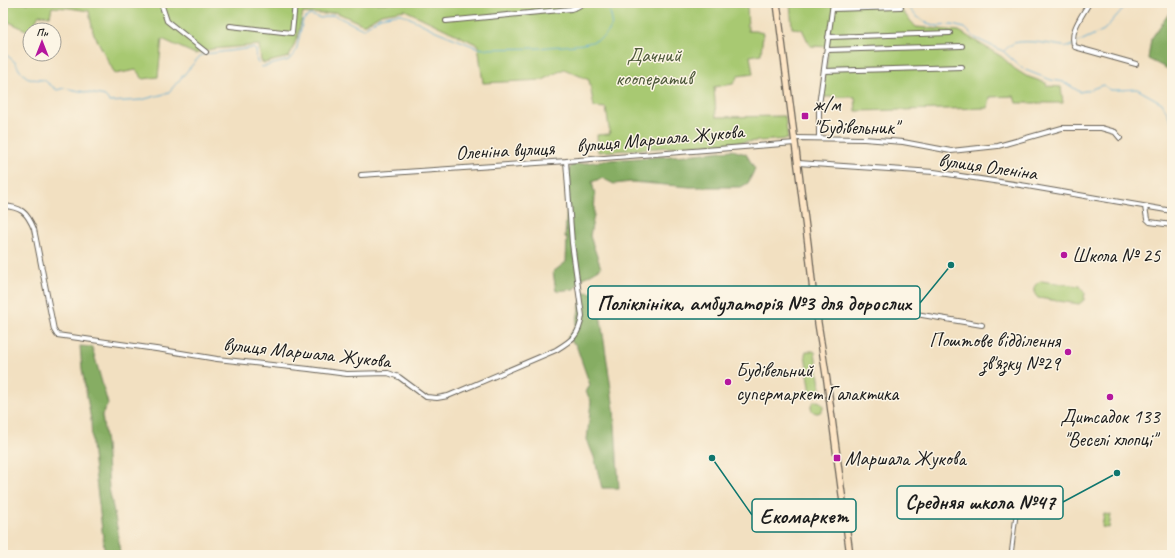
<svg xmlns="http://www.w3.org/2000/svg" width="1175" height="558" viewBox="0 0 1175 558" font-family="Caveat,sans-serif">
<rect width="100%" height="100%" fill="#fcf5e5"/>
<filter id="ink" filterUnits="userSpaceOnUse"><feTurbulence type="fractalNoise" baseFrequency=".025" numOctaves="2"/><feDisplacementMap in="SourceGraphic" scale="8" xChannelSelector="R" yChannelSelector="G"/><feConvolveMatrix kernelMatrix="1 2 1 2 8 2 1 2 1" color-interpolation-filters="sRGB"/></filter>
<filter id="wash" filterUnits="userSpaceOnUse"><feTurbulence type="fractalNoise" baseFrequency=".012" numOctaves="4" result="noise"/><feDisplacementMap in="SourceGraphic" scale="16" xChannelSelector="R" yChannelSelector="G"/><feGaussianBlur stdDeviation="0.9" result="paint"/><feColorMatrix in="noise" values="0 0 0 0 0 0 0 0 0 0 0 0 0 0 0 0 0 1.4 0 .05"/><feComposite in="paint" operator="in"/></filter>
<g filter="url(#wash)">
<rect width="100%" height="100%" fill="#f2e0c1"/>
<path fill="#a8c972" stroke="#627247" d="M3 3H747L748 31H755L763 33 761 54 750 56 753 74 738 76 733 84 714 87 716 117 785 116 788 139 598 152 597 135 610 134 606 108 594 107 589 80 564 69 543 80 483 83 478 45 405 10 381 14 365 24H362L336 12 325 14 303 13 297 38 289 57 264 63 261 61 259 45 212 49 195 54 162 39 158 77 143 79 136 70 115 74 93 32 89 11 69 8 52 7 50 16 39 15 30 32 7 21 4 23 3 22Z
M790 3H887L889 9 901 10 916 27 959 31 1002 57 1015 69 1026 76 1046 83 1047 86 1061 87 1063 103H1016L1014 96 990 97 988 108 856 111 855 97H822L829 47 810 46 802 29 792 28Z
M1041 281 1080 286 1085 293 1084 300 1079 304 1038 298C1032 292 1032 285 1041 281Z
M806 351H813L815 352 821 392 820 395 813 396 811 394 805 354Z
M811 407a6 6 0 1 1 12 0a6 6 0 1 1-12 0Z
M1104 514 1111 515 1109 528 1102 527Z"/>
<path fill="#86ad64" stroke="#516440" d="M1172 9V71L1148 59 1151 39Z
M732 150 746 154 755 169 748 183 741 187H690L631 182 614 184 602 178 592 182 595 195 594 215 590 236 601 268 582 279 574 289 556 291 553 272 566 262 567 236 565 238 569 169 572 165 609 160 687 155Z
M583 292 596 293 598 300 614 409 619 488H602L594 457 587 440 591 401 586 392 590 385 576 345 567 338 575 328Z
M80 346 92 347 108 404 102 415 106 444 109 488 118 532 120 555H105L92 446 91 420 82 369Z"/>
<g fill="none" stroke-linecap="round" stroke-linejoin="round">
<path stroke="#57a9d2" stroke-width="1" d="M905 3 914 14 924 22 937 26 952 25 965 28 975 38 1003 51 1023 69 1051 80 1064 82 1080 92 1089 90 1103 85 1111 90H1117L1137 89 1162 103 1172 122
M1076 43 1104 30 1128 3
M1004 51C1007 48 1010 45 1014 43 1029 39 1054 45 1069 47L1073 45
M3 52 15 62 20 71 29 79 44 80 57 90 64 88 105 96 110 102 141 100 168 93 200 56 205 54 253 48 256 50 257 62 262 67 289 60 296 51 303 20 310 15 321 18 334 15 363 29 380 17 397 14H402L436 31 478 48 484 49 541 48C561 44 609 50 612 22 612 16 608 9 609 3"/>
</g>
</g>
<g filter="url(#ink)">
<g fill="none" stroke-linecap="round" stroke-linejoin="round">
<defs>
<path id="pedestrian" d="M1011 555 1018 499"/>
<path id="minor" d="M161 3 167 21 206 52
M1089 3C1082 16 1068 33 1075 47L1136 64
M832 9 901 7
M446 21 571 9 577 7 584 3
M230 26 292 33 295 3
M828 37 950 33
M827 50 962 46
M824 71 962 67
M819 137V105L833 3
M794 138 864 139 903 142 951 151 998 146 1062 128H1101L1115 132 1120 138
M798 163 934 172 1027 186 1172 211
M361 175 567 161
M3 206C21 207 27 212 34 229L54 330 57 335 163 350 217 359 309 369 347 374 388 373 399 377 426 397 437 398 448 396 556 350C572 340 579 336 582 316L572 243 566 161 795 143
M1145 207 1147 219 1150 222 1172 225
M814 298 835 296 850 303 982 325"/>
<path id="secondary" d="M777 3 808 244 813 291 827 381 850 555"/>
</defs>
<use href="#pedestrian" stroke="#676156" stroke-width="5"/>
<use href="#minor" stroke="#676156" stroke-width="6"/>
<use href="#secondary" stroke="#676156" stroke-width="8"/>
<use href="#pedestrian" stroke="#fff" stroke-width="3"/>
<use href="#minor" stroke="#fff" stroke-width="4"/>
<use href="#secondary" stroke="#fde5c5" stroke-width="5.5"/>
</g>
</g>
<g fill="#b5179e" stroke="#fcf5e5" stroke-width="1.5">
<rect x="801" y="112" width="8" height="8" rx="2"/>
<circle cx="1064" cy="255" r="4"/>
<circle cx="1068" cy="352" r="4"/>
<circle cx="728" cy="382" r="4"/>
<circle cx="1110" cy="397" r="4"/>
<rect x="833" y="454" width="8" height="8" rx="2"/>
</g>
<g text-anchor="middle" stroke-width="3" stroke-linejoin="round" paint-order="stroke">
<g font-size="20" fill="#4d593a" stroke="#fcf5e5">
<text x="654" y="62">Дачний<tspan x="654" dy="23">кооператив</tspan></text>
</g>
<g font-size="20" fill="#1c1c1c" stroke="#fcf5e5" text-anchor="start">
<text x="813" y="111">ж/м<tspan x="813" dy="23">"Будівельник"</tspan></text>
<text x="1072" y="262">Школа № 25</text>
<text x="1060" y="347" text-anchor="end">Поштове відділення<tspan x="1060" dy="23">зв'язку №29</tspan></text>
<text x="736" y="377">Будівельний<tspan x="736" dy="23">супермаркет Галактика</tspan></text>
<text x="1110" y="423" text-anchor="middle">Дитсадок 133<tspan x="1110" dy="23">"Веселі хлопці"</tspan></text>
<text x="845" y="465">Маршала Жукова</text>
</g>
<g font-size="20" fill="#1c1c1c" stroke="#fcf5e5">
<text transform="translate(660 138) rotate(-5)" y="7">вулиця Маршала Жукова</text>
<text transform="translate(505 150) rotate(-3)" y="7">Оленіна вулиця</text>
<text transform="translate(988 166) rotate(8)" y="7">вулиця Оленіна</text>
<text transform="translate(307 352) rotate(6)" y="7">вулиця Маршала Жукова</text>
</g>
</g>
<path fill="none" stroke="#0f766e" stroke-width="1.5" d="M951 265L920 303M1117 473L1063 502M712 458L752 515"/>
<g fill="#0f766e" stroke="#fcf5e5" stroke-width="1.5">
<circle cx="951" cy="265" r="4"/>
<circle cx="1117" cy="473" r="4"/>
<circle cx="712" cy="458" r="4"/>
</g>
<g fill="#fcf5e5" stroke="#0f766e" stroke-width="1.5">
<rect x="588" y="286" width="332" height="33" rx="4"/>
<rect x="897" y="486" width="166" height="33" rx="4"/>
<rect x="752" y="499" width="104" height="33" rx="4"/>
</g>
<g font-size="21" text-anchor="middle" font-weight="bold" fill="#1c1c1c">
<text x="754" y="310">Поліклініка, амбулаторія №3 для дорослих</text>
<text x="980" y="509">Средняя школа №47</text>
<text x="804" y="523">Екомаркет</text>
</g>
<rect width="1175" height="558" fill="none" stroke="#fcf5e5" stroke-width="16"/>
<g transform="translate(42 42)"><circle r="19" fill="#fcf5e5" stroke="#a29e95"/>
<path d="M0-3L7 15L0 10L-7 15Z" fill="#b5179e"/>
<text y="-6" font-size="11" font-weight="bold" text-anchor="middle" fill="#1c1c1c">Пн</text>
</g>
</svg>
